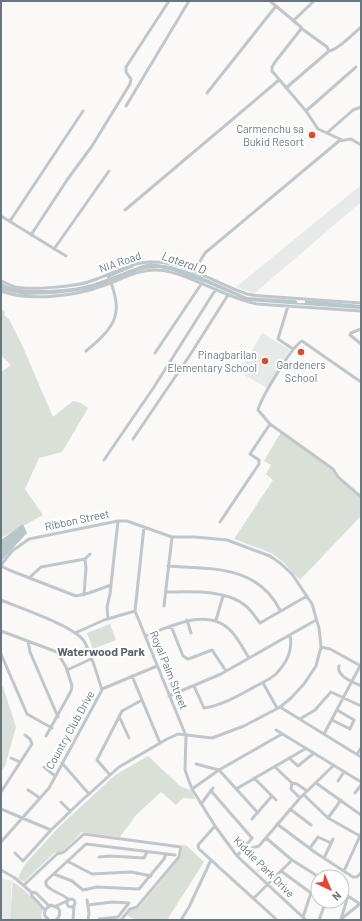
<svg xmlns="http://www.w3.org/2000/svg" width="362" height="921" viewBox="0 0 362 921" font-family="Barlow,sans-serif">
<rect width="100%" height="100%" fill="#faf9f8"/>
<path fill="#e8e9e9" d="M361 185V202L255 293 247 291 236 287Z
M262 333 290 350 267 388 239 372Z
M1 878 12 881 10 920H1Z"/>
<path fill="#dadfd7" d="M1 309 5 312 4 315 9 319 22 345 53 417 73 401 81 403 88 408 62 452 39 458 25 489 43 515 1 538V372L11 365 1 355Z
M281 432 335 472 338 479 361 499V516L300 580 282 561 271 553 234 539 273 480 266 474 271 465 264 461Z
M110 624 116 640 93 649 87 633Z
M1 687H3L16 727 5 766 1 771Z
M148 756 180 786 192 791 195 799 183 798 176 805 161 792 136 815 120 837 82 832 63 851 54 853 24 882 18 878 25 864 59 827 115 775Z
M183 845 187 846 204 862 167 920H136L127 915 131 910 139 908 181 857Z
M13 879H14L13 882 23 889 43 909 41 915 43 920H10Z"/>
<path fill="#b9c7ca" d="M150 263 171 266 193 273 247 297 295 300 297 301V303H305V300L361 305V309L248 301 206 283 173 271 159 268 146 269 138 271 105 284 85 290 55 294 25 295 1 290V283C6 285 10 287 15 288 35 292 76 290 95 283 114 277 131 268 150 263Z
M23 524 27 533 1 561V540Z"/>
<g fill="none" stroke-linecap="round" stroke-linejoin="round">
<path stroke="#b9c7ca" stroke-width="3.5" d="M108 276 132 266"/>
<path stroke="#c1c6ca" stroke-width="3" d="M270 1 301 27V29L275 62 272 67V71L306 111 318 129 342 140
M293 21 314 1
M329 51C338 50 354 33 361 27
M286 88 329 51 327 47 301 28
M207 93 276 6
M126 106 189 1
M306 111 356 67
M327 133 353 110 361 107
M125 210 279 80
M1 216 66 256
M10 221 83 111
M31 235 67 180 92 146 130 84 131 79 126 72V67L169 1
M54 249 109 171
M191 279 194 271 205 253 339 141 351 139 361 145
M1 281C6 283 10 285 15 287 32 290 75 287 91 281 110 275 129 263 149 262 185 260 215 284 247 294 252 295 257 296 262 296L361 303
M1 291C30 302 76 296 105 285 122 279 139 269 157 270 165 270 173 273 181 275 206 284 231 299 257 304L361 311
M288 306 278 339 293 349
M361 329 351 333 350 335 361 344
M86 351C117 325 124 314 108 275
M155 353 202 283
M361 382 302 341C292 346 261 398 258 410L270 424 333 469 338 477 361 497
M133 439 190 355 228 295
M104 460 154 387 216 289
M220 522 259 464V460L250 454 270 424
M144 527 135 611 186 736 185 770 192 789 215 826 237 856 306 920
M85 559 90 554
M1 565 12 551 29 539 118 521H127L172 537H195L227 540 270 556 280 563 292 574 312 604 319 628 321 647 316 666 304 684 291 698 280 707 244 726 212 738 178 734 167 739 119 767 80 802 51 830 23 861 15 853
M1 566 9 570 76 596 89 593 111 585
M168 566C212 569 257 565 280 610
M29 578 41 567 85 559 86 568 84 595
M167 592C190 592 226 589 246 606 251 610 255 617 260 623L307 596
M1 600C20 608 74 626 84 641 92 655 97 675 102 690L49 788 1 842
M164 606 172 537
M108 619 107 607 110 594 118 521
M187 620 191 633
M216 620 223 596
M171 626 183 656 188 659 191 658 212 650 226 671
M1 631 57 652 66 667 72 686 71 691 46 736
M75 633 104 620 135 611
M145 636C171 626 209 606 232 632 239 640 244 650 249 658
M28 641 30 652 58 717
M321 647 330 649 361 666
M1 654 27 714 52 728
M339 666C336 676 353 682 361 686
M67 670 91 659
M132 676 160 743
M263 683 277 708
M194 686 204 708C224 705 241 694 258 685 264 682 272 678 276 674 287 662 293 651 290 635
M102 689 157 666
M169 696 221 674 316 620
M280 707 361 757
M119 716 129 738
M300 719 315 710 331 692 361 706
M332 720 350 729 354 720 337 710
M276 730 361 782
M324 734 360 666
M357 754 361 748
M11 758 20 762
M289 758 298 766 314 753
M62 763 89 794
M196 764 219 770 282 734
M44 767 55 776
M275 767 292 783 297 784 307 791
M110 775 97 760 122 711 142 700
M254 778 276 800
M338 781 344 772
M292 783 291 789 300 798
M316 783 361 815
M192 789 219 770 258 813
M236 789 305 749
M28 790 40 798
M1 792 32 744 30 739 25 735
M212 792 252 838 237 856
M355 793 361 785
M304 795 328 818 360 836 361 834
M61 802 70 811
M201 804 213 788
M1 809 51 830
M290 809 311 825
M328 818 341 800
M252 819 272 796
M277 824 316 853 353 877H357L361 873
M215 826 199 844 198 846 199 849 277 920
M266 838 292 860 319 877
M252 848 259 846 300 798 333 766
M310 848 318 837 331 843
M99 857 110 856 144 858 147 852
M324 858 333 839
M67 861 92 874 131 872 151 876
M1 870 15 878 31 892 36 893 49 906
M281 871 311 893 303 917
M344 871 360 836
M54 874 72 881 83 890 97 887 139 889 164 859 166 854
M24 885 57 854 64 852 84 834 181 847 179 857 137 907 130 909 121 920
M31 892 32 896 45 910
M342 892 360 904
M254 898 292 860
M67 903a4 4 0 1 1 8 0a4 4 0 1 1-8 0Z
M68 899C61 893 52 892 46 885V881L86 844 175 855
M87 900 89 913 88 920
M88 905 112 902 129 903 118 917 99 919
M56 906 67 901
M341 919 348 896
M49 920C44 917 43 912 47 908L51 905 58 908C61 912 60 917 56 920
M73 920 74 905
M181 920 189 907 211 860
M319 920 326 901
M340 920 361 903"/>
</g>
<g fill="#e2482f" stroke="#fff" stroke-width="1.5">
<circle cx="312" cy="135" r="4"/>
<circle cx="301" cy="352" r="4"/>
<circle cx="265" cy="361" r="4"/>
</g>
<g text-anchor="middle" stroke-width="4" stroke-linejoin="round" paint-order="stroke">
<g font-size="11" fill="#657882" stroke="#fff" text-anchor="end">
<text x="304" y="133">Carmenchu sa<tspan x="304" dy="13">Bukid Resort</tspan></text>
<text x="257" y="359">Pinagbarilan<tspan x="257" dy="13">Elementary School</tspan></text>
<text x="301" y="369" text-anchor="middle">Gardeners<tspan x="301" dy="13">School</tspan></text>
</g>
<g font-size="11" fill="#657882" stroke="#fff">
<text transform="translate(120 262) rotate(-19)" y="4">NIA Road</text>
<text transform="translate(77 520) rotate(-12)" y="4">Ribbon Street</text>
<text transform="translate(169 670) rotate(68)" y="4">Royal Palm Street</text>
<text transform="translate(70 730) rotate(-61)" y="4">Country Club Drive</text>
<text transform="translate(264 867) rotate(45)" y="4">Kiddie Park Drive</text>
</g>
<g font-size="12" font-style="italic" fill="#60777c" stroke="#fff">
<text transform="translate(184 263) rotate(19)" y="4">Lateral D</text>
</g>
<g font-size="12" font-weight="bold" fill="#57666d" stroke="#fff">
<text x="101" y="656">Waterwood Park</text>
</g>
</g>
<rect width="362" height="921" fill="none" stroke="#657882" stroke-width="4"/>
<g transform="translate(330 889) rotate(136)"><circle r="19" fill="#ffffff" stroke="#c1c9cd"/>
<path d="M0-3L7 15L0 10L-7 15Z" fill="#e2482f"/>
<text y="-6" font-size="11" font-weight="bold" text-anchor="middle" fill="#657882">N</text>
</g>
</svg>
